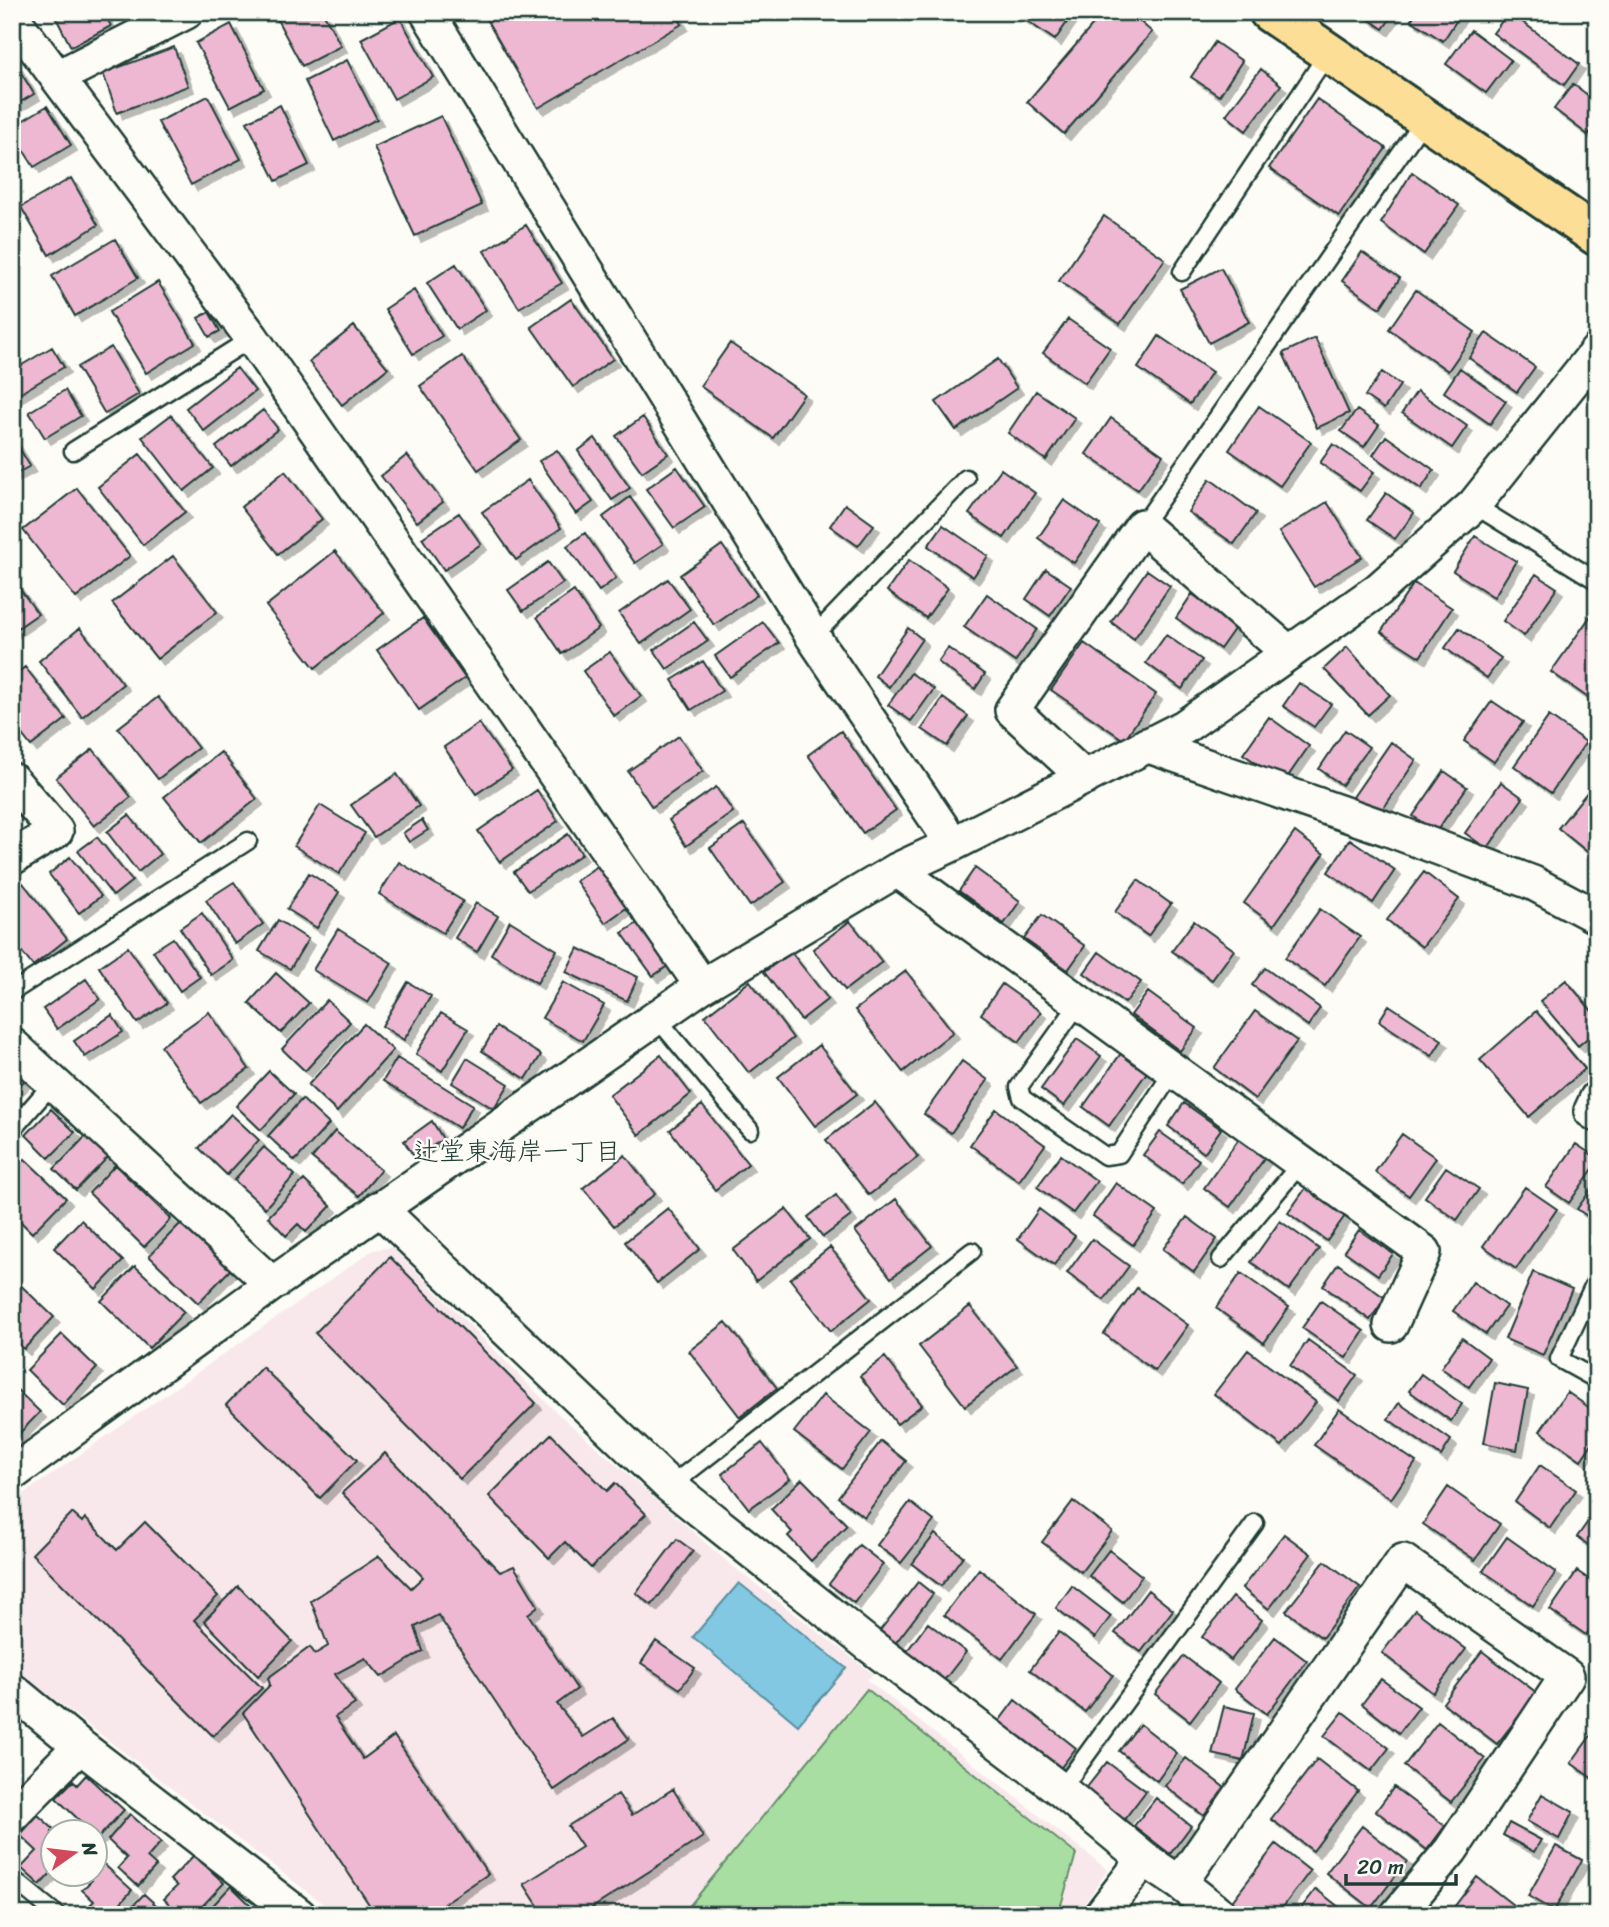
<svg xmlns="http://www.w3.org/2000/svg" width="1609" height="1927" viewBox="0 0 1609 1927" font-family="Sriracha,'Klee One',sans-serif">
<defs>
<filter id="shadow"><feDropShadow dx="6" dy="6" stdDeviation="0" flood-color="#0004"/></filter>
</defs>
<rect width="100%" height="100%" fill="#fdfcf7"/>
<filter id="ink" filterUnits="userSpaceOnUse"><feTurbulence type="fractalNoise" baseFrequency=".0143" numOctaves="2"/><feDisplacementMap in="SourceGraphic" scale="14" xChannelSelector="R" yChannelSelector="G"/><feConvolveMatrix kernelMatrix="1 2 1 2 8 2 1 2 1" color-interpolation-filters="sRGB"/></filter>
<g filter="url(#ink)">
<path fill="#f8e8ec" d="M392 1247 554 1410 731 1565 873 1674 867 1680 1108 1870 1076 1915H338L12 1667V1502L373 1250Z"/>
<path fill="#a8dea2" stroke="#648e6b" stroke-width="2" d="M867 1689 1076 1854 1058 1915H682Z"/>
<path fill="#82c8e3" stroke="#5a909d" stroke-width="2" d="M739 1583 846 1668 798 1725 693 1637Z"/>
<path fill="#eeb8d2" stroke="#1f3d34" stroke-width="2" filter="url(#shadow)" d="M53 12H104L111 26 71 47Z
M273 12H323L341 46 302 66Z
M482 12H675L682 24 538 108Z
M1014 12H1074L1055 40Z
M1104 12H1129L1152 32 1064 134 1027 102Z
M1359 12H1395L1383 29Z
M1417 12H1462L1443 41 1411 20Z
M1509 12 1579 64 1564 85 1493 33Z
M400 18 433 77 394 99 361 39Z
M231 24 264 89 230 107 196 43Z
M1471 30 1511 60 1486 93 1446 64Z
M1215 42 1242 61 1219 96 1191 77Z
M174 47 188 86 117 113 103 73Z
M12 58 34 94 12 107Z
M347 60 377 119 334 141 305 81Z
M1261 69 1281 85 1246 131 1226 115Z
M1573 84 1597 102V123L1588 135 1554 109Z
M208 96 241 159 191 185 158 122Z
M1317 99 1386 148 1339 216 1269 168Z
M280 105 309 165 276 181 247 122Z
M47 106 71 145 34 167 12 132V127Z
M441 116 482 205 415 236 374 147Z
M1412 172 1459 205 1424 254 1381 223Z
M71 178 98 225 49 255 21 207Z
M1104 216 1165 259 1120 324 1059 281Z
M526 225 562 283 519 308 484 251Z
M115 239 138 278 75 316 52 276Z
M1362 252 1400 278 1380 308 1342 281Z
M456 264 486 310 457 329 427 283Z
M1221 268 1249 322 1209 343 1180 289Z
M158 282 195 343 146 373 109 312Z
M414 290 442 336 413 354 385 309Z
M1416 290 1475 332 1448 371 1389 329Z
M571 299 613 359 573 387 531 327Z
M209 312 220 331 209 337 198 318Z
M1068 319 1110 348 1085 383 1043 353Z
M354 326 388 368 342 405 309 362Z
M1486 333 1535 367 1517 392 1469 358Z
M1159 336 1212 372 1190 404 1138 368Z
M1315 338 1349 413 1317 428 1283 353Z
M730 343 804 394 773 438 700 386Z
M52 347 64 367 12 398V371Z
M111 347 139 394 105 414 77 367Z
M462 356 521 440 478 470 420 386Z
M998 359 1017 388 956 430 936 402Z
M237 368 255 391 204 431 186 408Z
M1460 368 1506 401 1490 424 1444 392Z
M1382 372 1400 385 1384 409 1365 396Z
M65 390 81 416 45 438 29 412Z
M1036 391 1075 418 1046 460 1008 433Z
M1417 391 1467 426 1452 448 1402 413Z
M1259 406 1311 442 1280 486 1229 450Z
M263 410 278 429 231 466 216 447Z
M1357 410 1379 425 1364 447 1341 431Z
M171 415 213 468 184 491 142 437Z
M643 417 668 454 642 472 616 436Z
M1111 418 1163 455 1138 490 1086 454Z
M12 436 30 466 12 476Z
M1386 436 1434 470 1421 489 1373 455Z
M595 438 630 488 612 500 578 451Z
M1333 444 1374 472 1360 491 1320 463Z
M557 450 593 502 576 514 539 461Z
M140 454 185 512 143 545 98 487Z
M407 455 443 502 417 522 381 476Z
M677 467 705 507 674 528 646 489Z
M1001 469 1035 493 1004 538 969 514Z
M285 471 322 519 278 554 241 507Z
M1210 479 1256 513 1234 544 1188 512Z
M528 480 561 528 516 560 482 512Z
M77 488 130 556 76 598 23 530Z
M1386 493 1414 513 1395 539 1367 520Z
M630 497 663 544 635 563 603 517Z
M1064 500 1100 525 1074 563 1038 538Z
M1327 502 1362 557 1314 587 1279 532Z
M845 504 874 525 858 546 830 526Z
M459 513 481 544 444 570 422 538Z
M943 525 988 556 973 577 928 546Z
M585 533 616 578 599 591 567 546Z
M1475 536 1516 561 1494 597 1453 571Z
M722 545 757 595 714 625 680 575Z
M335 551 384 613 315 668 266 606Z
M173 556 217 612 157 659 112 603Z
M909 560 948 588 926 618 887 591Z
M548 562 563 583 523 611 508 590Z
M1046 569 1071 586 1050 616 1026 599Z
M1147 570 1170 586 1134 639 1111 622Z
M1536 574 1557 588 1524 636 1503 621Z
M12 578 38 614 12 632Z
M668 579 690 609 641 644 619 613Z
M1414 583 1452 608 1420 657 1381 632Z
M574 591 599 628 562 654 537 617Z
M987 594 1037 629 1015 662 964 627Z
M1192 594 1237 625 1220 649 1176 618Z
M1597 607V704L1551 672Z
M423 618 465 678 419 710 377 650Z
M694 622 708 641 667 669 654 650Z
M763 622 779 643 730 677 715 656Z
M80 628 123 684 82 717 39 661Z
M908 628 922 639 889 687 875 676Z
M1459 628 1501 658 1487 678 1445 648Z
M1166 635 1202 660 1182 689 1146 663Z
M1084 643 1156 694 1124 740 1051 690Z
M1347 647 1390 695 1368 715 1324 669Z
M948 648 985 674 975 689 938 662Z
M610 652 641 696 614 716 583 671Z
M703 661 722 691 691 710 672 680Z
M25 667 66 719 31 746 12 722V677Z
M911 673 934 689 911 721 888 705Z
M1299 683 1331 704 1314 727 1283 706Z
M158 697 198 748 158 779 118 728Z
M943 698 968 716 947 746 922 729Z
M1492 701 1523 722 1494 762 1464 741Z
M1549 716 1586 742 1551 793 1514 766Z
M1269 717 1309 746 1284 782 1243 754Z
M479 723 512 770 476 794 444 747Z
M1345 730 1369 747 1342 785 1319 769Z
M841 731 896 810 863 833 808 755Z
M679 736 703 771 652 807 628 771Z
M1391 742 1416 760 1377 818 1351 800Z
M93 749 131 797 94 826 56 778Z
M221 752 257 799 201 843 164 797Z
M1444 771 1467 787 1436 832 1413 816Z
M397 774 419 806 374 837 351 805Z
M1597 780V847L1591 855 1558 828Z
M1501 782 1523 798 1487 849 1465 833Z
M716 787 733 812 686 846 669 820Z
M537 790 558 821 500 862 478 831Z
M320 805 365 833 339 874 294 846Z
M129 815 160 854 138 872 107 832Z
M422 820 428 830 409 842 403 833Z
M744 824 785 882 750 906 710 848Z
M1295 832 1324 854 1274 925 1244 903Z
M568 834 582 854 528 891 514 872Z
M97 837 132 881 113 896 78 851Z
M1350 839 1395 870 1373 903 1328 872Z
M70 857 101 896 79 913 49 874Z
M399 862 463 901 443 933 379 894Z
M600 864 629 906 605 923 576 881Z
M975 868 1020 901 1004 924 959 891Z
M1424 872 1459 899 1422 947 1387 920Z
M309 873 339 892 317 928 287 909Z
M1138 880 1171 904 1148 936 1115 912Z
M234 882 263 924 235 944 206 900Z
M23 883 67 939 33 966 12 940V892Z
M476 903 498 916 477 952 455 938Z
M1320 909 1360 937 1325 986 1285 958Z
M202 913 233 960 211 975 180 928Z
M1042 915 1085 946 1068 970 1024 939Z
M278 920 308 939 290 969 259 951Z
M510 921 557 950 537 983 491 954Z
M850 921 882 962 845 990 813 949Z
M1194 921 1234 950 1212 980 1172 951Z
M639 922 669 965 653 976 622 933Z
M338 929 392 963 368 1003 313 970Z
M173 938 200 977 180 991 153 951Z
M128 947 167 1003 137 1023 99 967Z
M578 948 638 977 627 1001 566 972Z
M791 952 828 999 801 1020 764 972Z
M1099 952 1141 982 1125 1003 1084 973Z
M1265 968 1320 1008 1308 1026 1252 985Z
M906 971 953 1032 903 1072 855 1010Z
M276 973 309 1003 281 1033 249 1003Z
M86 979 100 999 57 1029 43 1009Z
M1566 980 1597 1017V1030L1578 1046 1540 1001Z
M750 981 793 1038 749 1073 705 1016Z
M408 982 431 996 404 1040 382 1026Z
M563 982 604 1005 583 1041 542 1018Z
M1002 984 1041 1012 1019 1042 981 1014Z
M1148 992 1197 1028 1180 1051 1131 1015Z
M327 1000 350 1022 305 1071 282 1049Z
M1389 1005 1442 1040 1432 1056 1379 1021Z
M1255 1011 1297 1041 1255 1099 1214 1068Z
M1536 1011 1585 1069 1529 1117 1480 1060Z
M209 1012 249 1069 201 1103 161 1046Z
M441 1013 468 1029 442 1071 416 1054Z
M112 1015 123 1032 85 1057 74 1041Z
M364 1024 393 1050 337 1112 308 1085Z
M496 1027 541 1055 526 1079 482 1051Z
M1077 1039 1101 1056 1064 1106 1041 1089Z
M819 1045 857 1094 815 1126 778 1077Z
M1124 1049 1150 1068 1109 1126 1083 1107Z
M661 1055 691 1094 639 1135 609 1095Z
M397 1058 473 1105 459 1128 383 1081Z
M467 1058 509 1084 494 1109 452 1083Z
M962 1061 988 1080 951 1133 924 1114Z
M12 1062 28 1077 12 1093Z
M269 1071 294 1094 261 1130 236 1106Z
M302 1099 329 1124 295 1161 268 1136Z
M875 1102 918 1157 869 1195 826 1140Z
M1184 1103 1221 1129 1204 1153 1168 1126Z
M702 1105 748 1164 715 1190 670 1130Z
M51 1109 75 1132 49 1158 26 1135Z
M996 1109 1045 1145 1019 1181 970 1145Z
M231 1114 259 1140 227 1175 199 1148Z
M432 1121 443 1139 415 1158 404 1141Z
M335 1131 381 1170 359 1196 312 1158Z
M1160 1132 1199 1160 1182 1184 1143 1155Z
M1243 1133 1269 1152 1230 1207 1204 1188Z
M1402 1134 1436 1158 1409 1196 1375 1172Z
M86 1136 108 1157 76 1190 54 1169Z
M1576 1144 1597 1158V1163L1569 1203 1546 1187Z
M264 1147 295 1175 265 1208 234 1180Z
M625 1155 655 1194 614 1226 583 1188Z
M1061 1155 1097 1181 1073 1213 1037 1187Z
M25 1159 66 1198 32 1233 12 1213V1172Z
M115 1165 171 1219 144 1247 89 1193Z
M1446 1167 1479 1189 1457 1220 1425 1197Z
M304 1180 331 1206 306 1232 298 1224 286 1236 268 1217Z
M1597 1181V1223L1577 1209Z
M1116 1183 1157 1212 1133 1245 1093 1216Z
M1308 1185 1347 1213 1327 1241 1288 1213Z
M1525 1187 1557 1209 1516 1269 1483 1246Z
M836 1195 851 1216 823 1237 808 1217Z
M896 1199 932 1246 891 1278 855 1231Z
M668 1208 700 1249 657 1283 625 1242Z
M786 1209 810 1239 756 1281 733 1250Z
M1039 1209 1075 1236 1054 1265 1018 1239Z
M1187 1217 1217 1239 1194 1272 1163 1249Z
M81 1220 123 1261 96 1289 54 1248Z
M1280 1221 1319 1249 1289 1290 1251 1262Z
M182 1222 231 1269 198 1303 149 1256Z
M1359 1230 1393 1254 1378 1275 1344 1251Z
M1092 1239 1129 1266 1104 1300 1067 1273Z
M830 1247 871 1299 831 1331 790 1279Z
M390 1257 536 1403 460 1479 315 1333Z
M1338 1264 1385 1298 1370 1320 1323 1286Z
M135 1266 184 1312 149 1348 101 1301Z
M1533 1272 1572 1289 1543 1355 1505 1339Z
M1241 1273 1289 1307 1264 1343 1216 1308Z
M13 1278 54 1317 24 1349 12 1338Z
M1473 1282 1506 1306 1486 1334 1453 1311Z
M1137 1288 1188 1325 1155 1371 1104 1334Z
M1321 1301 1364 1331 1346 1358 1302 1328Z
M970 1306 1017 1366 965 1406 919 1346Z
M726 1322 777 1388 740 1417 689 1351Z
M62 1334 97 1368 63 1405 27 1370Z
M1462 1338 1489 1358 1469 1387 1441 1368Z
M1308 1340 1357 1375 1339 1401 1290 1366Z
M1248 1350 1316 1402 1282 1446 1214 1394Z
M885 1357 922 1405 897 1424 860 1376Z
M262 1367 357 1460 320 1498 226 1405Z
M1421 1374 1462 1404 1451 1421 1409 1391Z
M1495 1383 1528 1390 1517 1450 1484 1443Z
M12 1385 40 1412 12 1441Z
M1567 1392 1597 1413V1436L1581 1460 1540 1431Z
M823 1395 871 1432 842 1469 794 1432Z
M1399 1403 1451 1440 1441 1456 1388 1419Z
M1339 1409 1416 1462 1391 1499 1314 1445Z
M551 1434 607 1491 615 1483 646 1514 591 1568 565 1542 549 1558 489 1496Z
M881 1441 906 1461 864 1517 838 1497Z
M762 1443 790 1479 749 1509 722 1474Z
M385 1453 500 1572 514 1566 538 1606 528 1614 577 1689 557 1704 583 1737 613 1718 629 1739 554 1790 438 1615 415 1627 423 1651 381 1677 365 1658 335 1674 355 1704 335 1717 363 1759 394 1736 488 1874 428 1914 421 1905 406 1915H376L243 1713 270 1685 268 1678 310 1647 315 1654 328 1646 311 1601 379 1556 411 1588 423 1577 342 1493Z
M1540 1465 1576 1490 1550 1528 1515 1502Z
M802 1479 847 1525 811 1561 788 1536 792 1532 771 1509Z
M1448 1487 1500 1524 1475 1560 1423 1524Z
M1073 1501 1112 1531 1081 1572 1042 1542Z
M910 1502 934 1521 901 1563 877 1545Z
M1597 1509V1551L1577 1537Z
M72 1513 82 1522 85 1518 117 1550 145 1522 218 1596 194 1620 262 1688 213 1736 32 1554Z
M935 1534 963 1556 941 1586 912 1564Z
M1284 1534 1311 1554 1269 1609 1242 1588Z
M1507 1537 1556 1572 1533 1606 1483 1571Z
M677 1539 693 1551 652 1605 636 1593Z
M859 1545 883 1564 854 1603 829 1584Z
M1109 1550 1142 1576 1123 1602 1089 1576Z
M1325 1561 1360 1587 1322 1638 1286 1611Z
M979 1569 1036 1614 1002 1659 944 1615Z
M1577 1571 1597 1585V1619L1586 1635 1550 1610Z
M918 1582 933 1594 894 1645 878 1633Z
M238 1586 292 1641 258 1676 204 1621Z
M1072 1586 1111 1616 1095 1638 1056 1608Z
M1148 1590 1173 1610 1141 1652 1115 1633Z
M1233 1597 1262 1620 1231 1660 1202 1637Z
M1415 1610 1466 1649 1433 1693 1382 1653Z
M928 1623 966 1652 942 1683 904 1655Z
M1059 1632 1113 1675 1085 1712 1030 1670Z
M1275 1637 1307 1661 1267 1714 1235 1689Z
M656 1641 695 1668 680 1689 641 1663Z
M1482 1651 1537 1693 1497 1744 1443 1703Z
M1184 1656 1219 1683 1190 1721 1155 1694Z
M1381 1679 1419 1707 1399 1733 1362 1704Z
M1015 1700 1076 1748 1055 1775 994 1728Z
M1224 1706 1254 1713 1243 1761 1212 1754Z
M1343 1712 1389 1748 1371 1771 1324 1736Z
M1438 1722 1485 1759 1451 1802 1404 1766Z
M1140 1724 1177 1753 1157 1781 1119 1751Z
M1597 1727V1782L1571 1763Z
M1186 1758 1225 1788 1204 1816 1165 1786Z
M1317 1759 1358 1791 1313 1851 1271 1819Z
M1107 1762 1146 1791 1123 1821 1084 1791Z
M86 1775 124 1810 98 1838 56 1798 73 1781 77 1785Z
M1394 1787 1445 1826 1427 1850 1376 1811Z
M673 1789 703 1837 581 1915H544L524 1884 582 1847 568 1826 618 1794 632 1815Z
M1542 1794 1573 1812 1559 1839 1527 1821Z
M1156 1798 1191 1826 1170 1854 1134 1826Z
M130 1814 161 1842 147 1858 156 1866 138 1886 118 1868 127 1858 108 1840Z
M38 1815 57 1832H52V1872L40 1885 21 1868 37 1851 20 1835Z
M1509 1823 1541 1840 1534 1852 1503 1835Z
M1362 1826 1407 1861 1371 1908 1326 1873Z
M1276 1844 1310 1871 1277 1915H1244L1230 1904Z
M1556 1846 1582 1860 1554 1911 1528 1896Z
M194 1855 224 1883 194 1915H180L164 1899 177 1886 170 1880Z
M96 1857 132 1890 110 1915H97L88 1907 94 1901 82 1890 92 1880 86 1874H94Z
M1477 1877 1526 1915H1448Z
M231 1886 261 1915H204Z
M1316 1889 1349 1915H1296Z
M144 1894 167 1915H124Z"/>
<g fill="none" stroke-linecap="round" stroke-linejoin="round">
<defs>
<path id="service" d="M1182 272 1328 53
M73 451 252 338
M1474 505 1597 581
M1142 526 1424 120
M813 637 966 478
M12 992 248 841
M1080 1002 1019 1087 1022 1098 1105 1156 1119 1154 1174 1070
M656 1017 750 1130
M12 1130 53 1083
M1221 1259 1301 1163
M1597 1278 1559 1359 1597 1380
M670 1486 972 1251
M1061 1790 1255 1523
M12 1878 57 1915"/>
<path id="minor" d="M427 12 813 637 953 844
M12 17 252 338 702 986
M58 77 186 12
M1146 745 1388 829 1533 883 1597 917
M1085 778 1012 710 1142 526 1288 652
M12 780 56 831 12 858
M897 870 1424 1252 1391 1325
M12 1045 272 1284
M1597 1098 1591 1111 1597 1115
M379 1208 670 1486 868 1644 1061 1790 1144 1859 1180 1883 1221 1915
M12 1474 272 1284 702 986 897 870 953 844 1184 727 1378 590 1474 505 1597 351
M12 1690 80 1746 299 1915
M12 1815 80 1746
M1180 1883 1403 1561 1567 1676 1451 1850 1397 1915
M1101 1915 1144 1859"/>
<path id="primary" d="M1269 12 1597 236"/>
</defs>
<use href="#service" stroke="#1f3d34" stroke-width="21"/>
<use href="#minor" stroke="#1f3d34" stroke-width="38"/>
<use href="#primary" stroke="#1f3d34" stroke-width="44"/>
<use href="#service" stroke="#fdfcf7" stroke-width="16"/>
<use href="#minor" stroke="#fdfcf7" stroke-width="33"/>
<use href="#primary" stroke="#fdde96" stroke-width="38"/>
</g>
</g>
<g text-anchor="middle" stroke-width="5" stroke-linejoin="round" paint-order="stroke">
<g font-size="26" fill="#1f3d34" stroke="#fdfcf7">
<text x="517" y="1160">辻堂東海岸一丁目</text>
</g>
</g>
<rect width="1609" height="1927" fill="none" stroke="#fdfcf7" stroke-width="42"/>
<rect x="21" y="21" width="1567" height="1885" fill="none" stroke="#1f3d34" stroke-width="2.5" filter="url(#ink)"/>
<g transform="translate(74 1853) rotate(76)"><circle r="33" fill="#fdfcf7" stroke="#a4b0a9" stroke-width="2"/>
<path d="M0-5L12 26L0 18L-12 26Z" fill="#d1495b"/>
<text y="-10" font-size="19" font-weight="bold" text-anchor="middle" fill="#1f3d34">N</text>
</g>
<path d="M1346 1874v10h110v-10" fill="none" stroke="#1f3d34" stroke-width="3.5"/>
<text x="1357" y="1874" font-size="21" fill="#1f3d34" stroke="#fdfcf7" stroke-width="5" paint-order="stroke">20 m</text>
</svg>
